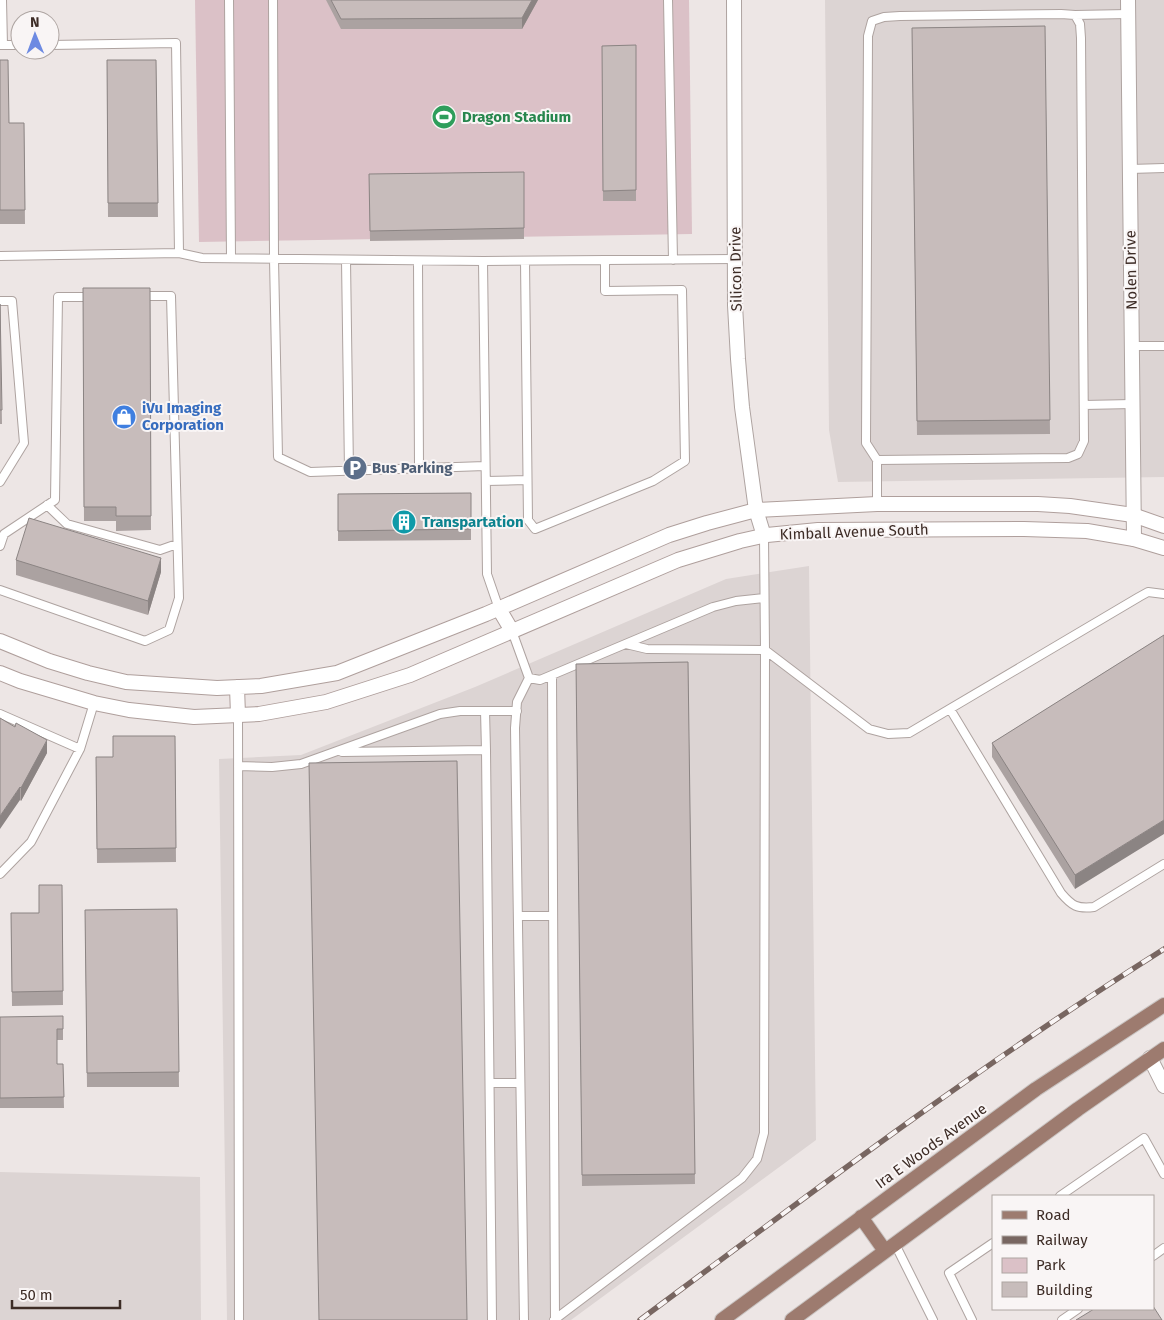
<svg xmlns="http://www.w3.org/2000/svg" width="1164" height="1320" viewBox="0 0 1164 1320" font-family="'Fira Sans',sans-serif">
<rect width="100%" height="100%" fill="#ede6e5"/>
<path fill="#dcd4d3" d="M825 0H1164V477L838 482 829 430Z
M809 566 816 1140 571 1320H227L219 759 301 755 475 687 726 579Z
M0 1172 200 1177 201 1320H0Z"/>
<path fill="#dbc1c7" d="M195 0H689L692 234 199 242Z"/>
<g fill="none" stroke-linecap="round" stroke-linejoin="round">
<defs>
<path id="service" d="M2 0 3 45
M229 0 231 258
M273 0 274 259 278 457 310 472 485 466
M668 0 673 260
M1075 15 1128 14
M0 45H20
M1130 169 1164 168
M179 253 202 258 483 261
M0 256 179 253 176 43 50 45
M346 260 349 471
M418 261 419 468
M525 261 528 520 535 529 653 481 685 461 682 290 605 291V260
M0 301H12L24 443 0 482
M1132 346H1164
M1084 405 1132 404
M877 460 866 443 868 36 872 21 884 17 900 16 1061 14 1075 15 1080 24 1081 38 1084 441 1078 454 1068 458 877 460V504
M486 481 527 480
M47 505 67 524 160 550 177 544
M764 536 765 650 869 729 888 734 909 733 1139 597 1148 592 1164 594
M0 546 4 534 55 500 58 297H91
M0 590 145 641 169 630 179 598 171 296H140
M499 609 487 574 483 261 735 259
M512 631 529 678 540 680 713 607 736 601 764 598
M552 675 555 1319
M950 709 1061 893C1072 906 1077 909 1094 907L1164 864
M0 714 80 749
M238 715 239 1320
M486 750 492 1320
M342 752 486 750 485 711
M238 766 272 767 301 764 440 714 460 711H517
M0 874 31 842 80 749 94 703
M518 916H553
M490 1083H520
M1060 1196 1144 1138 1164 1174
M895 1244 933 1320
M1153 1256 1164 1248
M524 1320 515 728 517 702 529 678
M554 1320 742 1178 757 1159 764 1133 765 650 647 649 626 644
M972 1320 949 1273 993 1243
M1062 1320 1078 1309"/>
<path id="minor" d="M734 0 735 305 738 359 742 407 756 510 764 536
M1150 1058 1164 1086"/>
<path id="tertiary" d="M1128 0 1134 539"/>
<path id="secondary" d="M499 609 512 631
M0 641 49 661 88 673 126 682 217 688 261 686 337 673 486 614 669 535 707 523 756 510 877 504H1038L1070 506 1133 515 1164 526
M0 673 20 681 94 703 129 710 194 717 259 714 326 702 410 675 678 560 740 541 767 535 818 530 1024 529 1087 531 1134 539 1164 548
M237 687 238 715"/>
<path id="primary" d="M861 1217 885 1251
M722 1320 1036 1089 1164 1005
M792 1320 1078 1109 1164 1049"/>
</defs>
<use href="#service" stroke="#aea3a0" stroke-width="10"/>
<use href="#minor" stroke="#aea3a0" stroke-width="16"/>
<use href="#tertiary" stroke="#aea3a0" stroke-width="16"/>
<use href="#secondary" stroke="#af9f9c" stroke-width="16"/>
<use href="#primary" stroke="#c9c4c2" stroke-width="16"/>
<use href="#service" stroke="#fff" stroke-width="8"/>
<use href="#minor" stroke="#fff" stroke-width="14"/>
<use href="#tertiary" stroke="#fff" stroke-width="14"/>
<use href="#secondary" stroke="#fff" stroke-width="14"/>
<use href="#primary" stroke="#9d7b6f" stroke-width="14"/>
<defs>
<path id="rail" d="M640 1320C812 1192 983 1063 1164 949"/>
</defs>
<use href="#rail" stroke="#786661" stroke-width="5.5"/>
<use href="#rail" stroke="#f9f5f5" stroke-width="4" stroke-dasharray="11" stroke-linecap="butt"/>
</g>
<path fill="#aba2a1" d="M326 0H538L522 29H341Z
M1045 26 1050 434 917 435 912 28Z
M636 45V201H603L602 46Z
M0 60 9 123H24L25 224H0Z
M107 60H156L158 217H108Z
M524 172V239L370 241 369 174Z
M83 288H150L151 530 116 531V521H84Z
M0 304 2 424H0Z
M471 493V540L338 541V494Z
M16 560 161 572 148 615 16 575Z
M1164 635 1075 889 992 757V743Z
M688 662 695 1184 582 1186 576 664Z
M0 718 47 753 21 801 20 800Z
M175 736 176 862 97 863 96 757H113Z
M62 885 63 1005 12 1006 11 913H39Z
M177 909 179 1087H87L85 910Z
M0 1017 63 1029V1040H57V1064H63L64 1108H0Z"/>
<path fill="#8b8483" d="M532 0H538L522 29V18Z
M161 558V572L148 615V601Z
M47 740V753L21 801V788Z
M20 787V800L0 829V816Z
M1164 820V834L1075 889V875Z"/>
<path fill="#c7bcbb" stroke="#8b8483" d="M331 0H532L522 18 341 19Z
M1045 26 1050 420 917 421 912 28Z
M636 45V190L603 191 602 46Z
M0 60H8L9 123H24L25 210H0Z
M107 60H156L158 203H108Z
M524 172V228L370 231 369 174Z
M83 288H150L151 516H116V507H84Z
M0 304 2 410H0Z
M471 493V529L338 531V494Z
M29 518 161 558 148 601 16 560Z
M1164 635V820L1075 875 992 743Z
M688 662 695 1174 582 1175 576 664Z
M0 718 15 727 16 723 47 740 21 788 20 787 0 816Z
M113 736H175L176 848 97 849 96 757H113Z
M457 761 467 1320H319L309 763Z
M39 885H62L63 991 12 992 11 913H39Z
M177 909 179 1072 87 1073 85 910Z
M63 1016V1029H57V1064H63L64 1097 0 1098V1017Z
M1153 1306 1162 1320H1076L1094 1309H1153Z"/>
<defs>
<symbol id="stadium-disc" viewBox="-11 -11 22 22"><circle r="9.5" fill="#2e9e5b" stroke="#f9f5f5"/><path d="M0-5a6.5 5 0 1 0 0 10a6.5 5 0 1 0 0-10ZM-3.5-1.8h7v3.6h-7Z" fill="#fff"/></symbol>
<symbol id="shop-disc" viewBox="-11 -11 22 22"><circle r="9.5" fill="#3f7fe0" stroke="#f9f5f5"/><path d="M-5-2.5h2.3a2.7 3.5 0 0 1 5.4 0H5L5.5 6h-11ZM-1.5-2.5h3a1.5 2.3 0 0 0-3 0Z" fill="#fff"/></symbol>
<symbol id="parking-disc" viewBox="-11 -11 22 22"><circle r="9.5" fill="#5c6f8a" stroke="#f9f5f5"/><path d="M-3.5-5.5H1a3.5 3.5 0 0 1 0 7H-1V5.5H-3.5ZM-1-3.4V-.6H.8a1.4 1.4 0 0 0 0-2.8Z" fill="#fff"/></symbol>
<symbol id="building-disc" viewBox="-11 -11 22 22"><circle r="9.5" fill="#0f9aa8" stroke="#f9f5f5"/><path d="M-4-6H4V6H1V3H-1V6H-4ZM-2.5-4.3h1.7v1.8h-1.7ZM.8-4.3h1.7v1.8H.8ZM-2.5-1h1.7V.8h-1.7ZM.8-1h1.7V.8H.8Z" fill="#fff"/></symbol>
</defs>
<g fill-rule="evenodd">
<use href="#stadium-disc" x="430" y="103" width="28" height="28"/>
<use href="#shop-disc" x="110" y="403" width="28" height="28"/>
<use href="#parking-disc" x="341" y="454" width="28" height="28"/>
<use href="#building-disc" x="390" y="508" width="28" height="28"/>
</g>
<g text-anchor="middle" stroke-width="4" stroke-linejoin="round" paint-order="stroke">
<g font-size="15" font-weight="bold" fill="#27864d" stroke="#f9f5f5" text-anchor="start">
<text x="462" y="122">Dragon Stadium</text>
</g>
<g font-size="15" fill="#3d2c26" stroke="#f9f5f5">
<text transform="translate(736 269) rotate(-91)" y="5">Silicon Drive</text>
<text transform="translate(1131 270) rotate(-91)" y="5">Nolen Drive</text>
<text transform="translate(854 532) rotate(-2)" y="5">Kimball Avenue South</text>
<text transform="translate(931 1146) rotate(-36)" y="5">Ira E Woods Avenue</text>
</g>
<g font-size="15" font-weight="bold" fill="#366cbe" stroke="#f9f5f5" text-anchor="start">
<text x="142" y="413">iVu Imaging<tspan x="142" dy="17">Corporation</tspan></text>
</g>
<g font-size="15" font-weight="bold" fill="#4e5e75" stroke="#f9f5f5" text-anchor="start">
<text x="372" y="473">Bus Parking</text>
</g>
<g font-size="15" font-weight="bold" fill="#0d838f" stroke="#f9f5f5" text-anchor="start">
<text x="422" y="527">Transpartation</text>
</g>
</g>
<rect x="992" y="1195" width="162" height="115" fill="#f9f5f5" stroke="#aea5a2"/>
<rect x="1002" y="1211" width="25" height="8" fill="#9d7b6f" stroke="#aea5a2"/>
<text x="1036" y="1220" font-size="15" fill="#3d2c26">Road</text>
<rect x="1002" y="1236" width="25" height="8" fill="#786661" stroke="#aea5a2"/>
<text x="1036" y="1245" font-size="15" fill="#3d2c26">Railway</text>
<rect x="1002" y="1258" width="25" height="15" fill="#dbc1c7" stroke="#aea5a2"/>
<text x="1036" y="1270" font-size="15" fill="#3d2c26">Park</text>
<rect x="1002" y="1282" width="25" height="15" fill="#c7bcbb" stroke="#aea5a2"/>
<text x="1036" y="1295" font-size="15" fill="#3d2c26">Building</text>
<g transform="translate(35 35) rotate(359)"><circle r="24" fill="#f9f5f5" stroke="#aea5a2"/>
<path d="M0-4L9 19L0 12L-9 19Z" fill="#6d8ae2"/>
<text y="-8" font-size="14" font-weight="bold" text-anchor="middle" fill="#3d2c26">N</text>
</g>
<path d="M12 1300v8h108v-8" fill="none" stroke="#3d2c26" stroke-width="2.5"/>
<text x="20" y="1300" font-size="15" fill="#3d2c26" stroke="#f9f5f5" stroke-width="4" paint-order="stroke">50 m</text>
</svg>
